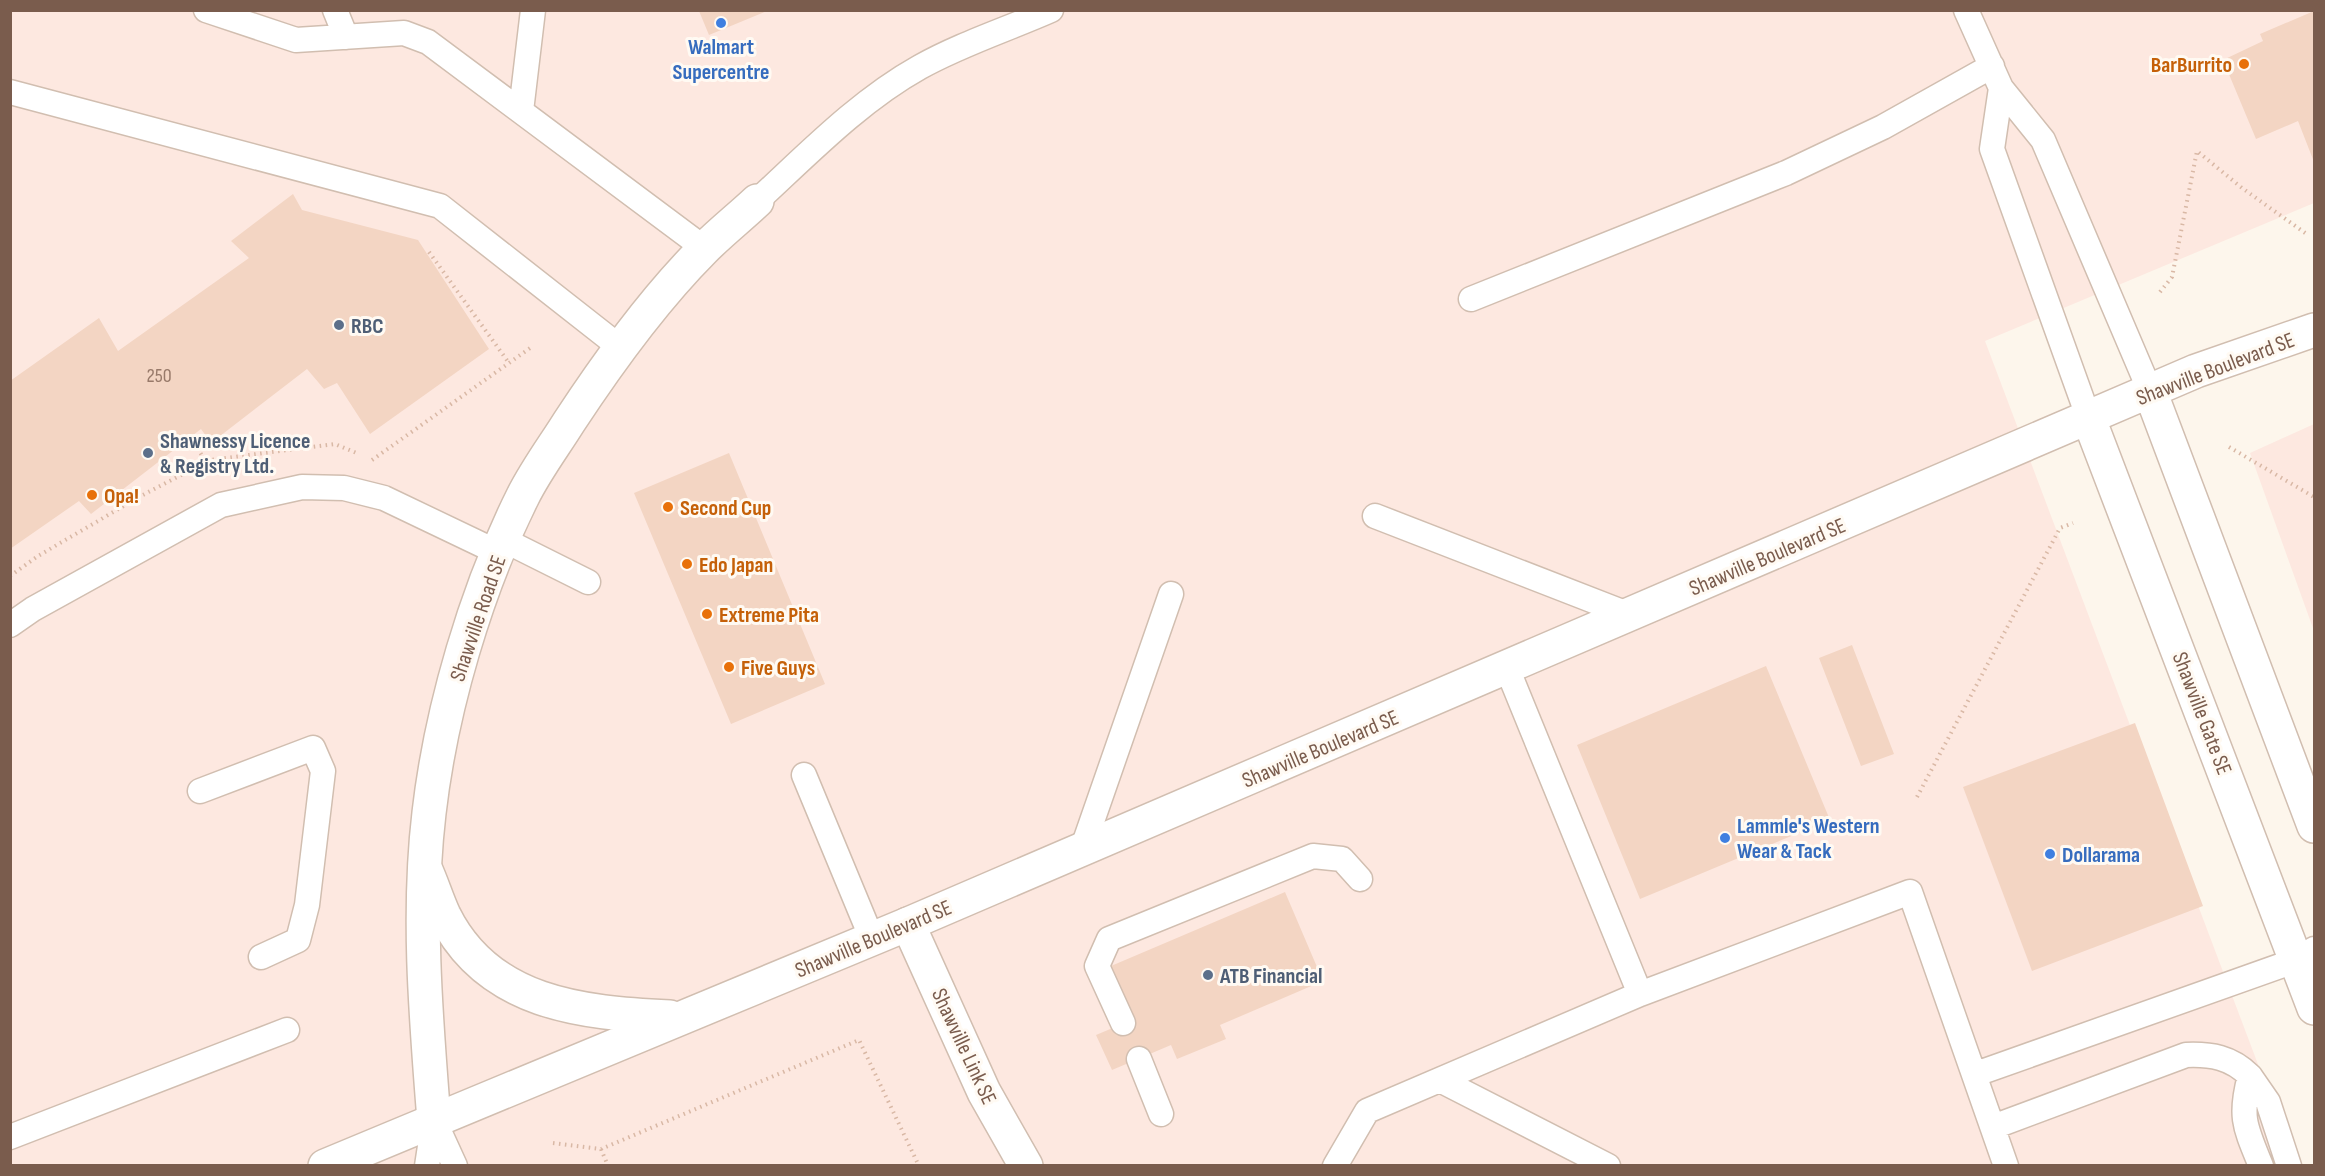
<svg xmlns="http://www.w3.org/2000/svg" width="2325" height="1176" viewBox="0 0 2325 1176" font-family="'Sofia Sans Condensed',sans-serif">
<rect width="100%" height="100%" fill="#fdf6ec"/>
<path fill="#fde8e0" d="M10 11H2314V203L1985 341 2296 1165H11Z
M2314 424V631L2250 453Z"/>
<path fill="#f3d5c3" d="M699 11H767L709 35Z
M2314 11V162L2298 121 2256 139 2223 60 2263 41 2260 34Z
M293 194 302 210 418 240 489 349 370 434 337 383 324 389 307 369 211 443 201 429 91 514 79 501 10 549V381L99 318 118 351 249 258 231 241Z
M729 453 825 684 731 724 634 493Z
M1852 645 1894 754 1861 766 1819 658Z
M1766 666 1830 820 1640 899 1577 745Z
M2135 723 2203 906 2032 971 1963 787Z
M1285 892 1323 981 1220 1025 1226 1039 1177 1059 1171 1045 1112 1070 1096 1035 1134 1019 1111 966Z"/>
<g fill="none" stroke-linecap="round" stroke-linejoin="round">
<defs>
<path id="service" d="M206 10 296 40 404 33 428 42 704 248
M335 10 346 37
M1966 10 2001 88 2043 140 2150 391
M2001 88 1992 149 2089 419
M10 92 440 206 621 348
M521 111 533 10
M757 201C808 154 859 101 920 67 961 44 1008 29 1051 10
M1471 299 1786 173 1883 127 1992 66
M1375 516 1630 615
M504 540 588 582
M10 625 33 609 221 505 302 487 344 488 384 498 499 553
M804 775 872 939
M200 791 313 748 323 771 307 905 298 940 261 957
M1082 850 1171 594
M1640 994 1910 892 2006 1166
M1123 1023 1097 966 1109 939 1313 856 1342 859 1360 879
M1139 1059 1161 1114
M1976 1074 2297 960 2314 949
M2250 1076 2268 1102 2289 1166
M1440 1080 1608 1166
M434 1120 455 1166
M1993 1127 2186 1055C2211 1054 2231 1057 2250 1076 2239 1117 2245 1127 2261 1166
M10 1137 287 1030
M427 1166 434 1120
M1335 1166 1367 1111 1640 994 1507 668"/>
<path id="minor" d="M908 924 984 1092 1026 1166
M434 1120C426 1019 417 914 429 813 441 709 476 590 523 496 536 470 554 446 569 422 609 361 653 300 704 249 721 232 740 217 757 201"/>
<path id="tertiary" d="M2150 391 2314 826
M2089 419 2314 1008
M425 868C432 883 437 900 444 915 488 1004 582 1013 670 1017
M325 1166 908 924 2196 371 2314 330"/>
</defs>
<use href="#service" stroke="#d1beb0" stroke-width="27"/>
<use href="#minor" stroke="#d1beb0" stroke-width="36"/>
<use href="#tertiary" stroke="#d1beb0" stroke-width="36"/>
<path stroke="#d9b8a5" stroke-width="4" stroke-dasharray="1.5 4.5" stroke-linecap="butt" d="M429 252 509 363
M2160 292 2172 277 2197 151 2242 188 2308 235
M191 438 206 462
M2229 447 2314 497
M372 460 533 346
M10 576 38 556 139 497 210 460 335 444 359 454
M1917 797 2060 528 2073 523
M553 1143 601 1149 859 1040 919 1166
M601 1149 608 1166"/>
<use href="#service" stroke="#fff" stroke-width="24"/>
<use href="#minor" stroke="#fff" stroke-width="33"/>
<use href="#tertiary" stroke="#fff" stroke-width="33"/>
</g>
<g fill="#3f7fe0" stroke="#fffaf3" stroke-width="2">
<circle cx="721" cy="23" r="6"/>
<circle cx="1725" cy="838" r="6"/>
<circle cx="2050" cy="854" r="6"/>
</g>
<g fill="#e8710a" stroke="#fffaf3" stroke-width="2">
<circle cx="2244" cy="64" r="6"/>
<circle cx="92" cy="495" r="6"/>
<circle cx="668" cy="507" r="6"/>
<circle cx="687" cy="564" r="6"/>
<circle cx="707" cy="614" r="6"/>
<circle cx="729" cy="667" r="6"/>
</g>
<g fill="#5c6f8a" stroke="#fffaf3" stroke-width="2">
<circle cx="339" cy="325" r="6"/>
<circle cx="148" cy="453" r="6"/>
<circle cx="1208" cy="975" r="6"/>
</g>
<g text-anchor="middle" stroke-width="6" stroke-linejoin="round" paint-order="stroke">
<g font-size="20" fill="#987a6a">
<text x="159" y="382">250</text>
</g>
<g font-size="22" font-weight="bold" fill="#366cbe" stroke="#fffaf3" text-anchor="start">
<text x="721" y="54" text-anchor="middle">Walmart<tspan x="721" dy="25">Supercentre</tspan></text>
<text x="1737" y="833">Lammle's Western<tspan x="1737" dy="25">Wear &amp; Tack</tspan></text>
<text x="2062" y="862">Dollarama</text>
</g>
<g font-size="22" font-weight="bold" fill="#c56008" stroke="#fffaf3" text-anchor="start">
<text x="2232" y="72" text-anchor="end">BarBurrito</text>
<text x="104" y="503">Opa!</text>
<text x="680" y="515">Second Cup</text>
<text x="699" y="572">Edo Japan</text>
<text x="719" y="622">Extreme Pita</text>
<text x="741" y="675">Five Guys</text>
</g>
<g font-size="22" font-weight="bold" fill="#4e5e75" stroke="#fffaf3" text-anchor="start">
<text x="351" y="333">RBC</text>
<text x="160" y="448">Shawnessy Licence<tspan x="160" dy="25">&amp; Registry Ltd.</tspan></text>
<text x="1220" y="983">ATB Financial</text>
</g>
<g font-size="22" fill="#7a5c4d" stroke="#fffaf3">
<text transform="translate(2215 368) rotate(-21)" y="8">Shawville Boulevard SE</text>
<text transform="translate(1767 556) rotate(-23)" y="8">Shawville Boulevard SE</text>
<text transform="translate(477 618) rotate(-71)" y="8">Shawville Road SE</text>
<text transform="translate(2203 713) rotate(69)" y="8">Shawville Gate SE</text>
<text transform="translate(1320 748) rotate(-23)" y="8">Shawville Boulevard SE</text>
<text transform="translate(873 938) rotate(-23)" y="8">Shawville Boulevard SE</text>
<text transform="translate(965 1046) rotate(65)" y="8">Shawville Link SE</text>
</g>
</g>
<rect width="2325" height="1176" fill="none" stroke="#7a5c4d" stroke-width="24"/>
</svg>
